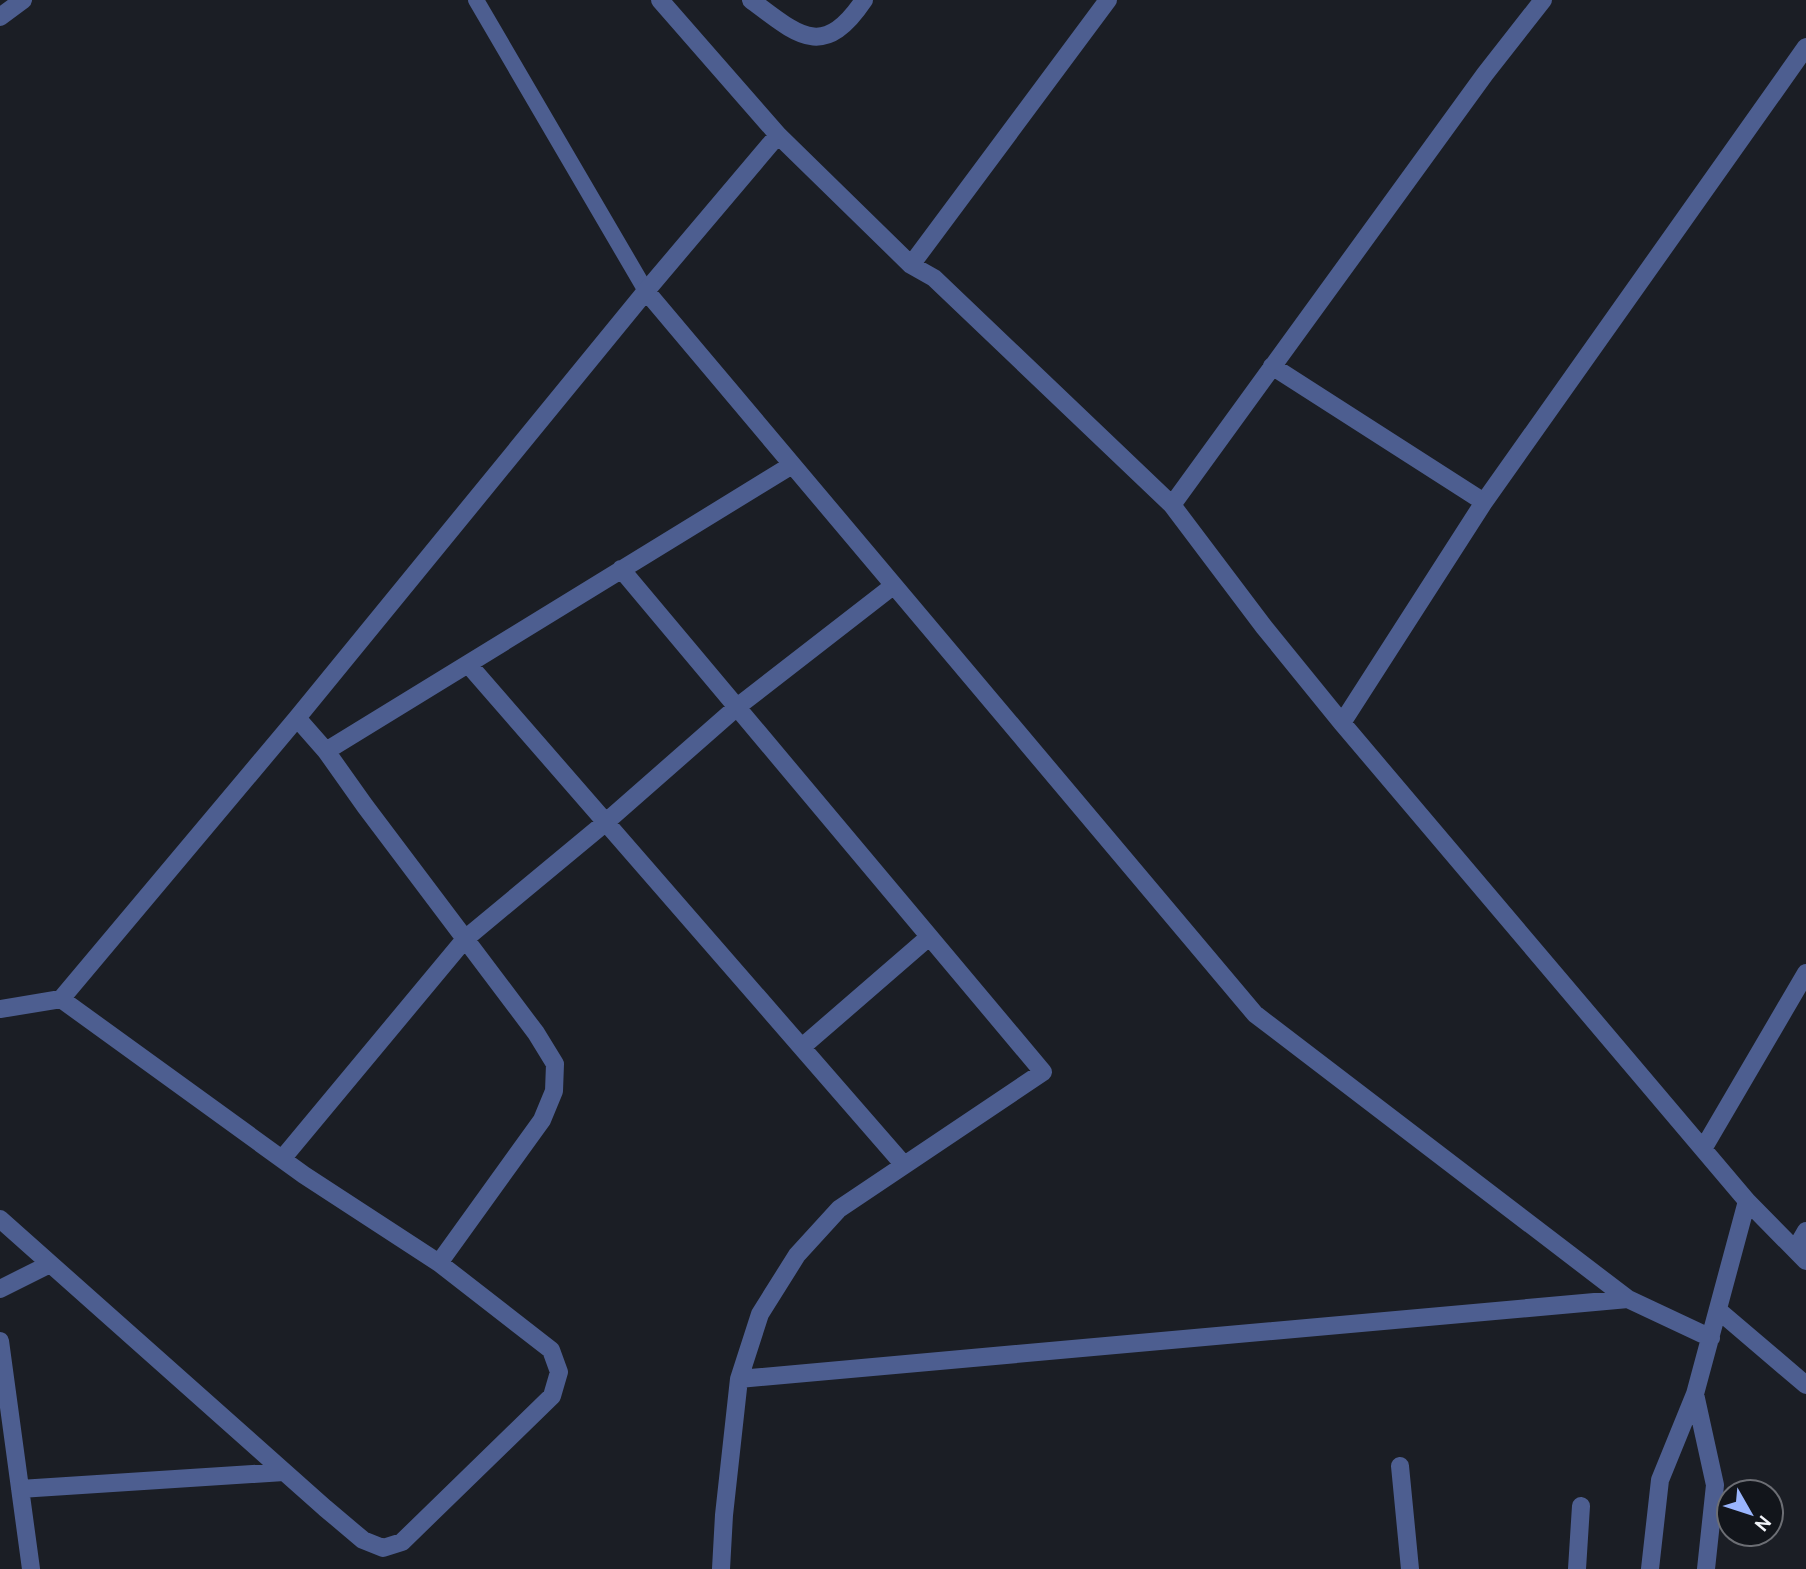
<svg xmlns="http://www.w3.org/2000/svg" width="1806" height="1569" viewBox="0 0 1806 1569" font-family="Cabin,sans-serif">
<rect width="100%" height="100%" fill="#1b1e25"/>
<g fill="none" stroke-linecap="round" stroke-linejoin="round">
<path stroke="#4d5e90" stroke-width="16" d="M476 0 646 291"/>
<path stroke="#4d5e90" stroke-width="18" d="M660 0 778 135 911 265 934 278 1172 505 1264 627 1342 723 1747 1201 1806 1261
M751 0C798 35 823 61 864 0
M0 17 23 0
M911 265 1108 0
M646 291 1255 1014 1628 1299 1711 1338
M1272 366 1484 502
M1172 505 1485 74 1543 0
M621 569 1043 1072 839 1209 797 1255 760 1314 739 1379 724 1515 721 1569
M468 664 904 1165
M297 718 326 751 365 806 536 1033 555 1064 554 1091 542 1120 439 1263
M1342 723 1484 502 1806 47
M326 751 792 465
M0 1009 61 999 297 718 646 291 778 135
M802 1047 929 937
M1703 1149 1806 973
M282 1159 465 939 606 822 737 707 893 586
M0 1219 325 1508 363 1540 383 1548 402 1542 552 1396 559 1372 551 1350 439 1263 304 1175 61 999
M1795 1250 1806 1231
M0 1289 50 1264
M1718 1310 1806 1385
M0 1341 31 1569
M739 1379 1628 1299
M1695 1394 1715 1485 1706 1569
M1400 1466 1410 1569
M20 1489 284 1472
M1577 1569 1581 1506
M1650 1569 1660 1480 1695 1394 1747 1201"/>
</g>
<g transform="translate(1750 1513) rotate(129)"><circle r="33" fill="#12151b" stroke="#6c6e74" stroke-width="2"/>
<path d="M0-5L12 26L0 18L-12 26Z" fill="#9ab5fd"/>
<text y="-10" font-size="19" font-weight="bold" text-anchor="middle" fill="#f2f4f9">N</text>
</g>
</svg>
